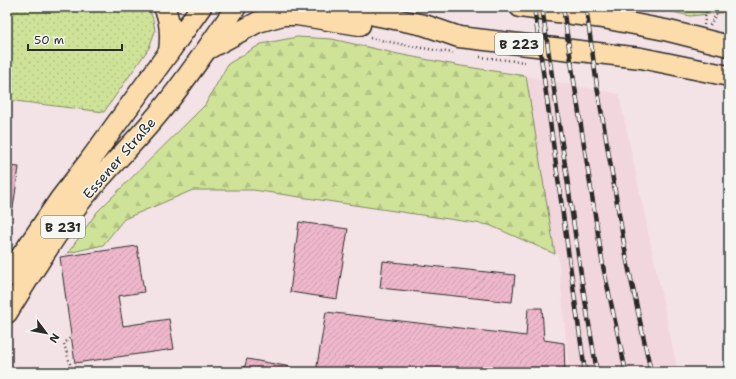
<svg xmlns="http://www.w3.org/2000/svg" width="736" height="379" viewBox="0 0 736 379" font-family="'Shantell Sans',sans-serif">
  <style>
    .built { fill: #f2d6de }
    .forest { fill: url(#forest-firs); stroke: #7d8762 }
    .park { fill: url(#park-dots); stroke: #7d8762 }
    .building { fill: url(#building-hatch); stroke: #2b2b2b }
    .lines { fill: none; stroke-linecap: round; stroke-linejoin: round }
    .major-casing { stroke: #2b2b2b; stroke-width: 23 }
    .path { stroke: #2b2b2b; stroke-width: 2.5; stroke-dasharray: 1 3; stroke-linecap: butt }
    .major { stroke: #fddcac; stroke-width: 20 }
    .rail-casing { stroke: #2b2b2b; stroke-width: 4.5 }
    .rail { stroke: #f6f6f2; stroke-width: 3; stroke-dasharray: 9; stroke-linecap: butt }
    .labels { text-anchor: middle; stroke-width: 3; stroke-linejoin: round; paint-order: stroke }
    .shield { fill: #f6f6f2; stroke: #686867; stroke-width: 1 }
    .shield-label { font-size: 13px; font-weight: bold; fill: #2b2b2b }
    .street-label { font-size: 14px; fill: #2b2b2b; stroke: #f6f6f2 }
  </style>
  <defs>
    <pattern id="forest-firs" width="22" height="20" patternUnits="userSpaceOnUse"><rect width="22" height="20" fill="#cfe398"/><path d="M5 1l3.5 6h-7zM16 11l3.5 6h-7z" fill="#b2c383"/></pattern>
    <pattern id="park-dots" width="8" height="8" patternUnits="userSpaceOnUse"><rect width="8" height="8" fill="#cfe398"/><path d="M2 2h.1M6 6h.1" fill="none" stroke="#b2c383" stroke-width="1.8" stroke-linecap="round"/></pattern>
    <pattern id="building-hatch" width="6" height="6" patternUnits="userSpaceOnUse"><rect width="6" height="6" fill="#efb7cb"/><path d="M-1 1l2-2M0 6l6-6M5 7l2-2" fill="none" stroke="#cd9eae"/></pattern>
  </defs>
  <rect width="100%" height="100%" fill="#f4e3e6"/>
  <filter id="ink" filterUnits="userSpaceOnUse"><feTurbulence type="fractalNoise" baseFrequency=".025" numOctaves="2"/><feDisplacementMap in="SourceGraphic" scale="8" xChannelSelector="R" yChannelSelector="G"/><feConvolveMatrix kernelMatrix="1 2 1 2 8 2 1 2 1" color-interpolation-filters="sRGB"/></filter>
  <g filter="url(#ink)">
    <!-- built -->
    <path class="built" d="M526,76L619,94L678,372H569L558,254H555Z"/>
    <!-- forest -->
    <path class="forest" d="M297,37L332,39L398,54L461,66L526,76L555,254L489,225L253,190H193L124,219L103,245L68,253L97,212L205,105L228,64L261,44Z"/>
    <!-- park -->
    <path class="park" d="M7,7H148L149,9L153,19L155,31L149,48L104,112L7,100Z
      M651,7H729V12L690,16Z"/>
    <!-- building -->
    <path class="building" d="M7,166L19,167L13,208H7Z
      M299,222L348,229L337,299L290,292Z
      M137,246L144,292L118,296L123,326L169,319L174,349L75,363L60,257Z
      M383,261L515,275L512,302L380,288Z
      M528,308H542L544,340L564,343L565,372H316L326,312L526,336Z
      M247,359L291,367V372H243Z"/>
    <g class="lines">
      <defs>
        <path id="major" d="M164,7C171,21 171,36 169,52
          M335,7L424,25L459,37L641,58L729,76
          M520,7L603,18L665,30L729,46
          M208,49L258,22L283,15H297L360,25
          M7,277L60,199L90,160L169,52L201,7
          M7,313C29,277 52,240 77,206C102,173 133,145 159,113C187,79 211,43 236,7"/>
      </defs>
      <!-- major casing -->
      <use href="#major" class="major-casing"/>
      <!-- path -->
      <path class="path" d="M721,7L729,11
        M704,25L707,7
        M710,25L720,7
        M370,38L410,46L453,53
        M480,57L525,62
        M71,372V367L64,344L71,337"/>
      <!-- major -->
      <use href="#major" class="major"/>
      <defs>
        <path id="rail" d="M534,7L585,372
          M542,7L583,288L597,372
          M563,7L574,81L603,266L626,372
          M586,7L597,86L627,261L651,372"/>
      </defs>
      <!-- rail casing -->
      <use href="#rail" class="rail-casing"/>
      <!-- rail -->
      <use href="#rail" class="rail"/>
    </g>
  </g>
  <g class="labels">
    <!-- shield labels -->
    <g class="shield">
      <rect x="495" y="33" width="48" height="22" rx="3"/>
      <rect x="41" y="216" width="44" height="22" rx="3"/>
    </g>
    <g class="shield-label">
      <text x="519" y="49">B 223</text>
      <text x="63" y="232">B 231</text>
    </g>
    <!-- street labels -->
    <g class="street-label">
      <text transform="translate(119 158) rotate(-49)" y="5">Essener Straße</text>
    </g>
  </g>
  <!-- margin -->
  <rect width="736" height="379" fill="none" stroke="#f6f6f2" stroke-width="24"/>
  <rect x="12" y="12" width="712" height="355" fill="none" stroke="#2b2b2b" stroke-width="1.5" filter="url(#ink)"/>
  <!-- north arrow -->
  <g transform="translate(46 333) rotate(122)" stroke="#f6f6f2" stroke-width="3" paint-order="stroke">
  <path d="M0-3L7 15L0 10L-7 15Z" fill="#2b2b2b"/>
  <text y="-6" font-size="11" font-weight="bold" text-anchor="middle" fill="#2b2b2b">N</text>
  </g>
  <!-- scale -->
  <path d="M28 44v6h94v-6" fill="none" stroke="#2b2b2b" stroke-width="2"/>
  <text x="34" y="44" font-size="12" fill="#2b2b2b" stroke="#f6f6f2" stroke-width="3" paint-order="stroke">50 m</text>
</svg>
